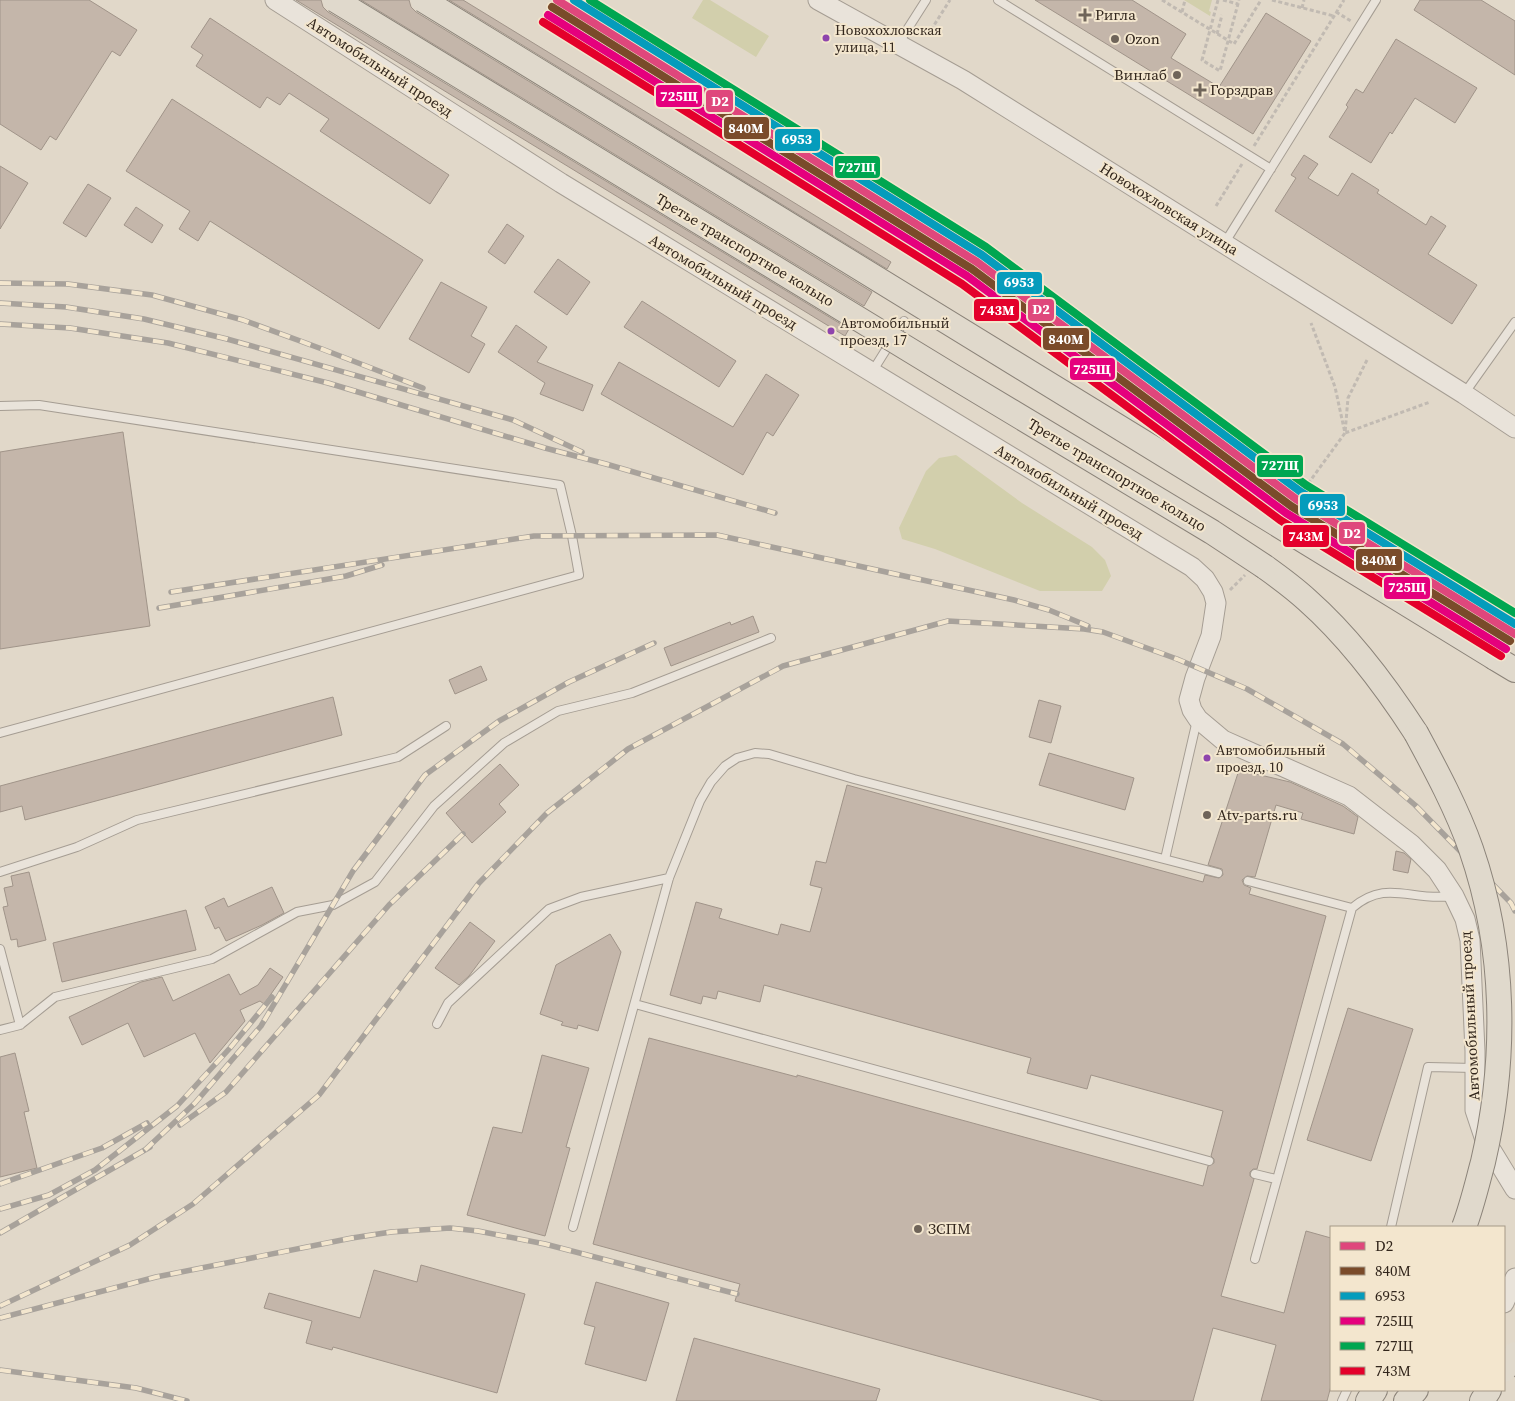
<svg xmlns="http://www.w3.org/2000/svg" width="1515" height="1401" viewBox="0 0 1515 1401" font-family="'Source Serif 4',serif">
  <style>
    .green { fill: #d2cfac }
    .building { fill: #c4b6aa; stroke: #a09489 }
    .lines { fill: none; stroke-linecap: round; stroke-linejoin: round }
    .service-casing { stroke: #a59d93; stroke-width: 10 }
    .tertiary-casing { stroke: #a59d93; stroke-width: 21 }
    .primary-casing { stroke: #8b8379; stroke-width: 26 }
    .path { stroke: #c1bab2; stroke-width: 3; stroke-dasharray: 4 2.5; stroke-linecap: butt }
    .service { stroke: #e9e3da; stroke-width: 8 }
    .tertiary { stroke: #e9e3da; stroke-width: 19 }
    .primary { stroke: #e0d9cc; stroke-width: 24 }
    .rail-casing { stroke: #a8a29b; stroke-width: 5.5 }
    .rail { stroke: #f3e6ce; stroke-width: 4; stroke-dasharray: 11; stroke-linecap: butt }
    .primary-bridge-casing { stroke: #8b8379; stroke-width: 26; stroke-linecap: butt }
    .primary-bridge { stroke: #e0d9cc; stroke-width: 24 }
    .rail-1-casing { stroke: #f3e6ce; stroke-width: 11 }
    .rail-2-casing { stroke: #f3e6ce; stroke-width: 11 }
    .rail-3-casing { stroke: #f3e6ce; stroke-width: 11 }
    .rail-4-casing { stroke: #f3e6ce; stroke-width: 11 }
    .rail-5-casing { stroke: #f3e6ce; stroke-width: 11 }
    .rail-6-casing { stroke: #f3e6ce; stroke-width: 11 }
    .rail-1 { stroke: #df477c; stroke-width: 8 }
    .rail-2 { stroke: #7a4b2a; stroke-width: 8 }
    .rail-3 { stroke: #059cbc; stroke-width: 8 }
    .rail-4 { stroke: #e5007d; stroke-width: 8 }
    .rail-5 { stroke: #00a651; stroke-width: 8 }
    .rail-6 { stroke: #e4002b; stroke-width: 8 }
    .poi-dot { fill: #6f6459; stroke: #f3e6ce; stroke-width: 2 }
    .bus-dot { fill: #8e44ad; stroke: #f3e6ce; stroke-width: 2 }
    .labels { text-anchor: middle; stroke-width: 4; stroke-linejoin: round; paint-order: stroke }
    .bus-label { font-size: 14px; fill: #32261c; stroke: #f3e6ce; text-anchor: start }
    .poi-label { font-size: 15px; fill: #32261c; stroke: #f3e6ce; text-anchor: start }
    .street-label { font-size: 15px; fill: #32261c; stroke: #f3e6ce }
    .line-badge { stroke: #f3e6ce; stroke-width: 2 }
    .badge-label { font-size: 14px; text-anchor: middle; font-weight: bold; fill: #fff }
  </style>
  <rect width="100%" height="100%" fill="#e1d8c9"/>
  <!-- green -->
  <path class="green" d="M703,0H710L769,36L756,57L692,18Z
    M1184,0H1212L1209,11L1211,12L1210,16Z
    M956,455L1022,503L1092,547L1105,560L1111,576L1102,591H1040L935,549L902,539L899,528L926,471L939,458Z"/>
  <!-- building -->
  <path class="building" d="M0,0H89L137,30L120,56L112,51L56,140L50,136L41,150L0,124Z
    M296,0H321L323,7L328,12L849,329L845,336Z
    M361,0H409L411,7L416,12L872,292L864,306Z
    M449,0H463L891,262L887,269Z
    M1035,0H1132L1186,34L1171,58L1219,87L1266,13L1311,41L1253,134Z
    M1420,0H1481L1515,21V75L1414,10Z
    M210,18L449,175L430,204L320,131L329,119L289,93L280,105L267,97L260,108L196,66L203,55L191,47Z
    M1396,39L1477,88L1455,123L1415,98L1392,134L1390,132L1371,163L1329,137L1348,107L1346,105L1356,89L1363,93Z
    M172,99L423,260L379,329L210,221L198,241L179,229L190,211L126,171Z
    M1304,155L1318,164L1308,178L1338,196L1352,173L1379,190L1377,193L1426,225L1431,216L1446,226L1428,254L1477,285L1452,324L1275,211L1296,178L1291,175Z
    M0,166L28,183L0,229Z
    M88,184L111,198L86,237L63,223Z
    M136,207L163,225L152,243L124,225Z
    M507,224L524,236L505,264L488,252Z
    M558,259L590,282L567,315L534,292Z
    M441,282L487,307L471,336L485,344L469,373L409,339Z
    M642,301L736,361L719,387L624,327Z
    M516,325L547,347L537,362L593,385L583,411L540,394L545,383L498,352Z
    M619,362L733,427L766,374L799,395L773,436L767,432L743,475L601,394Z
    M123,432L150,626L0,649V452Z
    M753,616L759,632L671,666L664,648L730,622L731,625Z
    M481,666L487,680L455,694L449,680Z
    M333,697L342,735L25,820L22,806L0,812V786Z
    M1039,700L1061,706L1051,743L1029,737Z
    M1049,753L1134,778L1125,810L1039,785Z
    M500,764L519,785L499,804L506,812L472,843L446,813Z
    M1239,770L1290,782L1343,806L1358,817L1354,834L1301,819L1303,813L1276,805L1255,877L1247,876L1242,880L1244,885L1251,888L1249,894L1326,916L1257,1169H1253L1250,1172V1176L1254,1179L1221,1296L1284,1313L1306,1231L1331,1238V1386L1327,1401H1261L1276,1345L1213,1328L1193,1401H1103L735,1301L740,1284L593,1244L649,1038L797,1077V1075L1203,1186L1208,1166L1214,1163V1159L1211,1156L1223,1111L1091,1075L1087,1089L1027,1073L1031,1058L764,985L760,1002L718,991L716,999L703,996L701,1004L670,995L696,902L722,909L719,918L778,935L781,924L810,932L822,888L810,885L816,861L826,863L847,785L1203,882L1205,875L1219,878L1223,875L1222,869L1208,865Z
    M1396,851L1404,853L1411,859L1408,873L1393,870Z
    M29,872L46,940L18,947L17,939L11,940L3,907L8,906L4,888L13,886L11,876Z
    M272,887L284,913L262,925L226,941L219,927L215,929L205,907L224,898L228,907Z
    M186,910L196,950L62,982L53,943Z
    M470,922L495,941L469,976L459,985L435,968Z
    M610,934L621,952L598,1031L578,1025L577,1029L561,1025L563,1022L540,1014L556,965Z
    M270,968L283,977L264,1004L260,1001L240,1010L245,1021L210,1063L195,1033L144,1057L128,1023L82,1045L69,1017L141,982L162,977L173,1001L229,974L240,995L258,985Z
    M1348,1008L1413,1029L1371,1161L1307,1140Z
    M15,1053L29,1111L24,1112L37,1168L0,1177V1057Z
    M542,1055L589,1068L566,1147L570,1148L545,1236L467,1215L493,1127L522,1133Z
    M421,1265L525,1294L497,1393L333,1347L332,1350L306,1343L312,1321L264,1308L269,1293L360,1318L374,1270L417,1282Z
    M596,1282L669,1303L646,1381L585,1364L595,1327L584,1324Z
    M694,1338L880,1389L876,1401H676Z"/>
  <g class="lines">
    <defs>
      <path id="service" d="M998,0L1271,169
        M898,44L926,0
        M1224,244L1376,0
        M872,372L904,321
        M1464,394L1515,322
        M0,406L39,405L560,485L572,536L579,575L0,733
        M1165,859L1197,720
        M0,872L77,847L137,820L398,757L446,726
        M1248,881L1352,908C1387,878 1411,902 1452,896
        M0,949L20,1025L0,1030
        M635,1004L1209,1161
        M437,1024L448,1003L549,909L581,897L669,878
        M20,1025L55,997L212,959L297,912L333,905L375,882L434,806L504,743L558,711L632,693L771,638
        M1255,1174L1276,1179
        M573,1227L669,878L700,801L711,782L725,766L737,758L755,753L769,754L854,779L1218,873
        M1391,1227L1428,1067L1474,1068
        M1255,1259L1352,908
        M1342,1401L1347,1390"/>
      <path id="tertiary" d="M275,0L561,183L1192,567L1205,579L1213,592L1216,603L1211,636L1195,678L1189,700L1192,710L1198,719L1223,740L1349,796L1411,844L1437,870L1454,896L1465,919L1470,940L1475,1051V1110L1485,1140L1515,1189
        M818,0L963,80L1464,394L1515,428
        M1504,1303L1515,1278"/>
      <path id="primary" d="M1265,567C1279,577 1294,588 1307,600C1350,638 1385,685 1416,733
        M1495,658L1515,670
        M1368,1401L1375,1390
        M1406,1401L1416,1390
        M1482,1401L1489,1390"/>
    </defs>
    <!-- service casing -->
    <use href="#service" class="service-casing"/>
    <!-- tertiary casing -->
    <use href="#tertiary" class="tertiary-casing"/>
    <!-- primary casing -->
    <use href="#primary" class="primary-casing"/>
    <!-- path -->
    <path class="path" d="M1162,0L1234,44L1261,0
      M1218,0L1202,60L1220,71L1239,0
      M1223,0L1238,4
      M1272,0L1334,16
      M1302,8L1304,0
      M1182,12L1185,0
      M1336,12L1351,21
      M931,30L950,0
      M1217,34L1222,15
      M1254,146L1344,0
      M1216,206L1242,164
      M1367,360L1348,398L1345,433L1430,402
      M1289,510L1345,433L1335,387L1311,323
      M1410,556L1515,620
      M1230,590L1245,575"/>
    <!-- service -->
    <use href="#service" class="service"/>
    <!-- tertiary -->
    <use href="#tertiary" class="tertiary"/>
    <!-- primary -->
    <use href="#primary" class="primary"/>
    <defs>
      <path id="rail" d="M0,283L68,284L152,295L243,320L322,349L423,388
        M0,303L66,307L144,319L227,339L513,420L582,452
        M0,324L70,328L168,343L328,383L545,448L606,464L775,513
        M171,592L534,536L717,535L1014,600L1049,610L1088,626
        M159,608L346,576L382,565
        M180,1125L226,1092L389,905L463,834
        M145,1150L195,1103L261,1026L353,871L425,775L499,721L569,682L654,643
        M0,1184L102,1148L147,1123
        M0,1209L49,1195L95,1170L177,1106L230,1048L272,997
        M0,1233L150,1147
        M0,1306L130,1245L193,1204L319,1095L479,883L547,813L628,749L783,666L948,621L1084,629L1103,632L1177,659L1247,689L1343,744L1415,805L1511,903L1515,911
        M0,1318L156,1277L352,1238L391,1232L450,1228L478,1231L545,1244L737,1294
        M0,1370L136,1388L187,1401"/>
    </defs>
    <!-- rail casing -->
    <use href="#rail" class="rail-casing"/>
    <!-- rail -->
    <use href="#rail" class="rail"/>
    <defs>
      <path id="primary-bridge" d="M335,0L954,377L1212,532L1265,567
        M423,0L1495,658
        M1416,733C1436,770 1457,809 1471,849C1506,950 1507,1059 1483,1162C1477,1184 1472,1206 1464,1227
        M1504,1370L1515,1354"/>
    </defs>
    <!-- primary-bridge casing -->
    <use href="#primary-bridge" class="primary-bridge-casing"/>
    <!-- primary-bridge -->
    <use href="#primary-bridge" class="primary-bridge"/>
    <defs>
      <path id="rail-1" d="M557,0L977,262L1296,499L1515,634"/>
      <path id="rail-2" d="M552,7L972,269L1291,506L1510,641"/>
      <path id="rail-3" d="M574,0L982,255L1301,492L1515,624"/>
      <path id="rail-4" d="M548,15L967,276L1286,513L1506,649"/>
      <path id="rail-5" d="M590,0L986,247L1306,485L1515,613"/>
      <path id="rail-6" d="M543,22L962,284L1280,520L1501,656"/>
    </defs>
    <!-- rail-1 casing -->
    <use href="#rail-1" class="rail-1-casing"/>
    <!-- rail-2 casing -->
    <use href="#rail-2" class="rail-2-casing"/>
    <!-- rail-3 casing -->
    <use href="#rail-3" class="rail-3-casing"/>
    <!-- rail-4 casing -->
    <use href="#rail-4" class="rail-4-casing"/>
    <!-- rail-5 casing -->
    <use href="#rail-5" class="rail-5-casing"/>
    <!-- rail-6 casing -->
    <use href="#rail-6" class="rail-6-casing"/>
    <!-- rail-1 -->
    <use href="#rail-1" class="rail-1"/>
    <!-- rail-2 -->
    <use href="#rail-2" class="rail-2"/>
    <!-- rail-3 -->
    <use href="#rail-3" class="rail-3"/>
    <!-- rail-4 -->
    <use href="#rail-4" class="rail-4"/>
    <!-- rail-5 -->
    <use href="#rail-5" class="rail-5"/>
    <!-- rail-6 -->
    <use href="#rail-6" class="rail-6"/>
  </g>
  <!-- markers -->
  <g class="poi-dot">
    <path d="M1082.5 7.5h5v5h5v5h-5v5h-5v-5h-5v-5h5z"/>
    <circle cx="1115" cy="39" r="5"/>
    <circle cx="1177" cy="75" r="5"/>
    <path d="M1197.5 82.5h5v5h5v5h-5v5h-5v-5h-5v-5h5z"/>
    <circle cx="1207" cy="815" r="5"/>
    <circle cx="918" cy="1229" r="5"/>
  </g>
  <g class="bus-dot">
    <circle cx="826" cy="38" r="4.5"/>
    <circle cx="831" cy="331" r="4.5"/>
    <circle cx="1207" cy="758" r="4.5"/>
  </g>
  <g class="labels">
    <!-- bus labels -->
    <g class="bus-label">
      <text x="835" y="35">Новохохловская<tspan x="835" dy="17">улица, 11</tspan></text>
      <text x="840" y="328">Автомобильный<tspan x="840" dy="17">проезд, 17</tspan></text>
      <text x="1216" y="755">Автомобильный<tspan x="1216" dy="17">проезд, 10</tspan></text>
    </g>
    <!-- poi labels -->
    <g class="poi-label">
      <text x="1095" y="20">Ригла</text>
      <text x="1125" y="44">Ozon</text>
      <text x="1167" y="80" text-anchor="end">Винлаб</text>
      <text x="1210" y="95">Горздрав</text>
      <text x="1217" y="820">Atv-parts.ru</text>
      <text x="928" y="1234">ЗСПМ</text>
    </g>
    <!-- street labels -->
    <g class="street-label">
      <text transform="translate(380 67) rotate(33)" y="5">Автомобильный проезд</text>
      <text transform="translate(1169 209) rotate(32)" y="5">Новохохловская улица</text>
      <text transform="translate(745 250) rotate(31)" y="5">Третье транспортное кольцо</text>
      <text transform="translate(723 282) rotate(31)" y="5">Автомобильный проезд</text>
      <text transform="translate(1117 475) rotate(31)" y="5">Третье транспортное кольцо</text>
      <text transform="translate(1069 492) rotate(31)" y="5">Автомобильный проезд</text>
      <text transform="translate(1470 1016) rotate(-93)" y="5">Автомобильный проезд</text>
    </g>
  </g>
  <g class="line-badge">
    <rect x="655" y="84" width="48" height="24" rx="5" fill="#e5007d"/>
    <rect x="705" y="89" width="29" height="24" rx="5" fill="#df477c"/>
    <rect x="723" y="116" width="47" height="24" rx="5" fill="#7a4b2a"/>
    <rect x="774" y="128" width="47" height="24" rx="5" fill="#059cbc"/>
    <rect x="834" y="155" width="47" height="24" rx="5" fill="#00a651"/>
    <rect x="996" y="271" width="47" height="24" rx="5" fill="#059cbc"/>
    <rect x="1027" y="298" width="28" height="24" rx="5" fill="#df477c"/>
    <rect x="973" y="298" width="47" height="24" rx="5" fill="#e4002b"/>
    <rect x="1042" y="327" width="48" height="24" rx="5" fill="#7a4b2a"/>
    <rect x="1069" y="357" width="47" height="24" rx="5" fill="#e5007d"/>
    <rect x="1256" y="454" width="48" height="24" rx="5" fill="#00a651"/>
    <rect x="1299" y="493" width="47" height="24" rx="5" fill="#059cbc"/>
    <rect x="1338" y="521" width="28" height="24" rx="5" fill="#df477c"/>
    <rect x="1282" y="524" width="48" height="24" rx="5" fill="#e4002b"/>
    <rect x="1355" y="548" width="48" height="24" rx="5" fill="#7a4b2a"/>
    <rect x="1383" y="576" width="48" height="24" rx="5" fill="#e5007d"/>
  </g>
  <g class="badge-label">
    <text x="679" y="101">725Щ</text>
    <text x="720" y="106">D2</text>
    <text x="746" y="133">840М</text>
    <text x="797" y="144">6953</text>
    <text x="857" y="172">727Щ</text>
    <text x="1019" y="287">6953</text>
    <text x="1041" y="314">D2</text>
    <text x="997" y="315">743М</text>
    <text x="1066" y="344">840М</text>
    <text x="1092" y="374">725Щ</text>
    <text x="1280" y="470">727Щ</text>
    <text x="1323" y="510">6953</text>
    <text x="1352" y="538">D2</text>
    <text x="1306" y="541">743М</text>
    <text x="1379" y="565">840М</text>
    <text x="1407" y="592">725Щ</text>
  </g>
  <!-- legend -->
  <rect x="1330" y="1226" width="175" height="165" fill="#f3e6ce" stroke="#a69987"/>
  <rect x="1340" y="1242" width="25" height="8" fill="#df477c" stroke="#a69987"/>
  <text x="1375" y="1251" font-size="15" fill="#32261c">D2</text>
  <rect x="1340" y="1267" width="25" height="8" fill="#7a4b2a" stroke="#a69987"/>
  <text x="1375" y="1276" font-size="15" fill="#32261c">840М</text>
  <rect x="1340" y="1292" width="25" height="8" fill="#059cbc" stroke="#a69987"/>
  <text x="1375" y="1301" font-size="15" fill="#32261c">6953</text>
  <rect x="1340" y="1317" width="25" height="8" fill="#e5007d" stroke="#a69987"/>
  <text x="1375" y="1326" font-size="15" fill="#32261c">725Щ</text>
  <rect x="1340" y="1342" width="25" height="8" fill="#00a651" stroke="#a69987"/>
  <text x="1375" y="1351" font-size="15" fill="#32261c">727Щ</text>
  <rect x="1340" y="1367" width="25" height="8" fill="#e4002b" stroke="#a69987"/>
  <text x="1375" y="1376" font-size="15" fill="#32261c">743М</text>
</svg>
